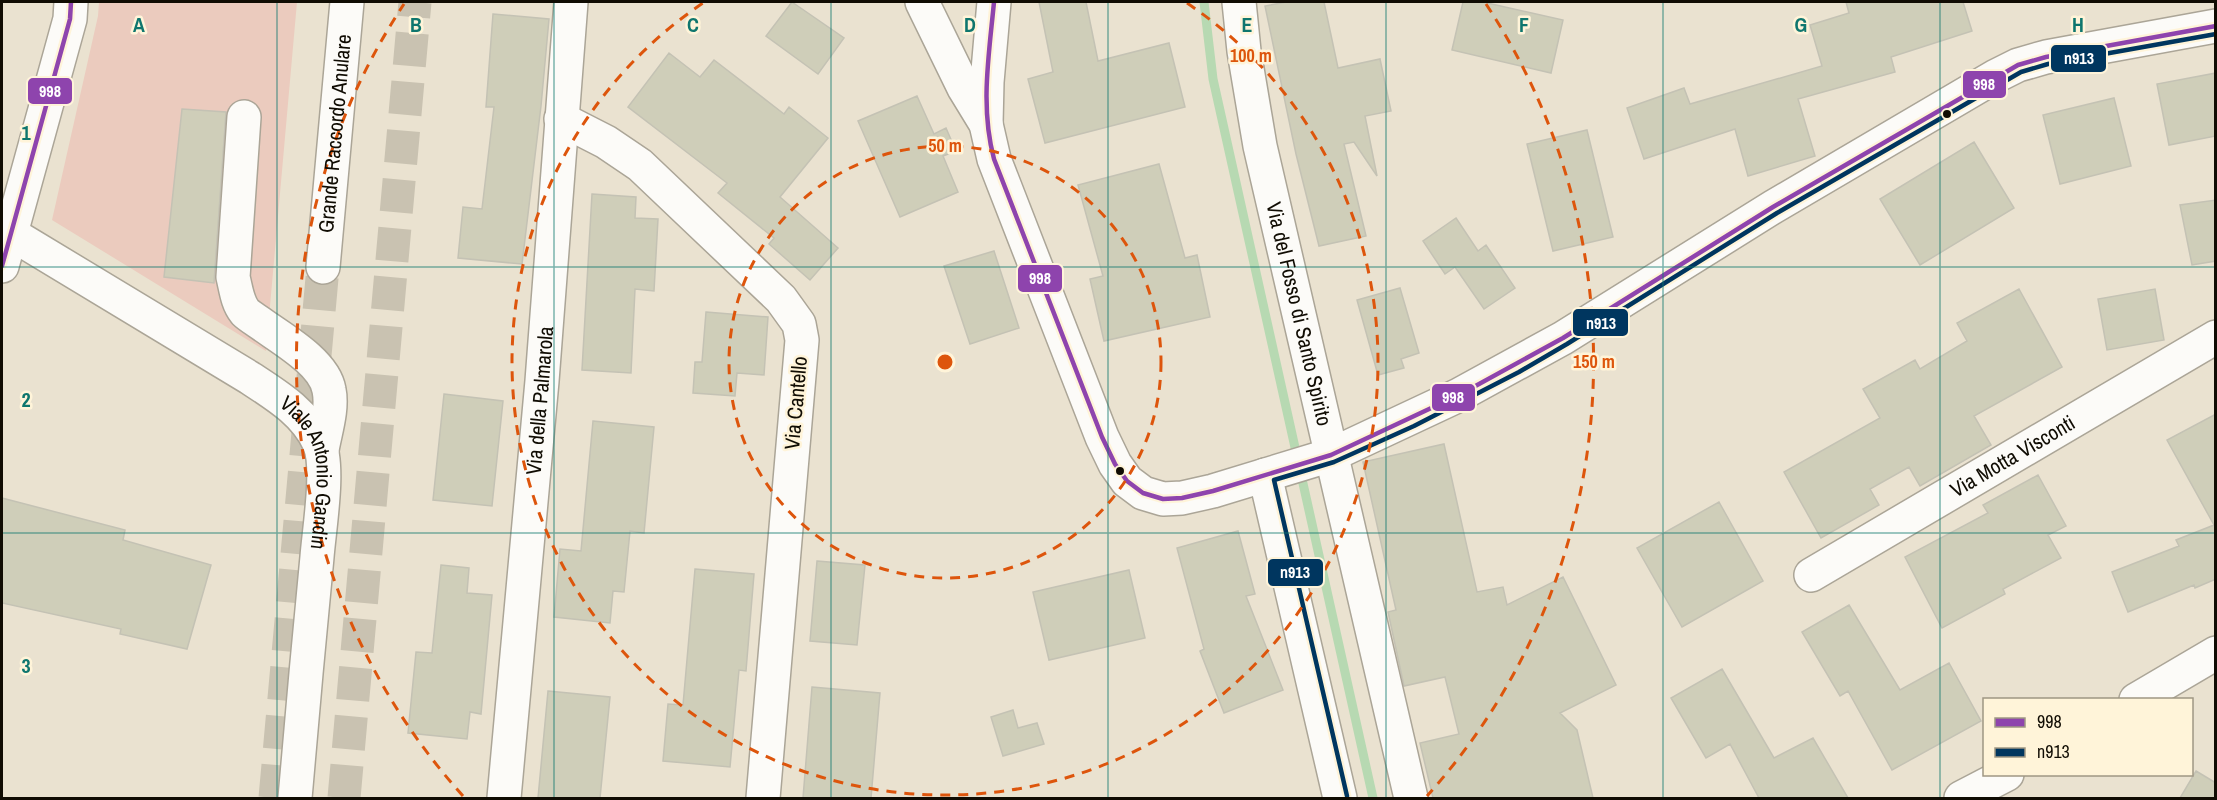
<svg xmlns="http://www.w3.org/2000/svg" width="2217" height="800" viewBox="0 0 2217 800" font-family="'Archivo Narrow',sans-serif">
  <style>
    .green { fill: #ebcbbe }
    .lines { fill: none; stroke-linecap: round; stroke-linejoin: round }
    .stream { stroke: #b7d9b2; stroke-width: 9 }
    .building { fill: #cfceb9; stroke: #c4c2b4; stroke-width: 1.5 }
    .highway-tunnel { stroke: #c9c2b1; stroke-width: 33; stroke-dasharray: 33 16; stroke-linecap: butt }
    .minor-casing { stroke: #aba597; stroke-width: 36 }
    .highway-casing { stroke: #aba597; stroke-width: 36 }
    .minor { stroke: #fcfbf8; stroke-width: 33 }
    .highway { stroke: #fcfbf8; stroke-width: 33 }
    .bus-1-casing { stroke: #fff4d9; stroke-width: 9 }
    .bus-2-casing { stroke: #fff4d9; stroke-width: 9 }
    .bus-1 { stroke: #8e44ad; stroke-width: 4.5 }
    .bus-2 { stroke: #00365f; stroke-width: 4.5 }
    .grid { fill: none; stroke: #0f766e; stroke-width: 1.5; stroke-opacity: 0.55 }
    .ring { fill: none; stroke: #dd550c; stroke-width: 3; stroke-dasharray: 10 8 }
    .bus-dot { fill: #100c03; stroke: #fff4d9; stroke-width: 2 }
    .labels { text-anchor: middle; stroke-width: 5; stroke-linejoin: round; paint-order: stroke }
    .street-label { font-size: 21px; fill: #100c03; stroke: #fff4d9 }
    .grid-label { font-size: 20px; text-anchor: middle; font-weight: bold; fill: #0f766e; stroke: #fff4d9; stroke-width: 5; stroke-linejoin: round; paint-order: stroke }
    .centre { fill: #dd550c; stroke: #fff4d9; stroke-width: 3 }
    .ring-label { font-size: 18px; text-anchor: middle; font-weight: bold; fill: #dd550c; stroke: #fff4d9; stroke-width: 5; stroke-linejoin: round; paint-order: stroke }
    .line-badge { stroke: #fff4d9; stroke-width: 2 }
    .badge-label { font-size: 16px; text-anchor: middle; font-weight: bold; fill: #fff }
  </style>
  <rect width="100%" height="100%" fill="#eae2d0"/>
  <!-- green -->
  <path class="green" d="M99,2H297L266,351L52,220L98,16Z"/>
  <g class="lines">
    <!-- stream -->
    <path class="stream" d="M1204,2L1213,79L1373,798"/>
  </g>
  <!-- building -->
  <path class="building" d="M792,2L844,38L818,74L766,36Z
    M1039,2H1086L1098,61L1169,43L1185,107L1045,143L1028,79L1053,72Z
    M1286,2H1324L1338,68L1380,59L1391,111L1365,116L1377,176L1354,142L1344,144L1366,236L1319,246L1296,154L1265,6Z
    M1463,2H1483L1563,20L1551,73L1452,50Z
    M1846,2H1963L1972,31L1891,57L1895,72L1798,99L1815,156L1748,176L1735,129L1644,159L1627,108L1684,88L1690,104L1822,66L1810,25L1849,13Z
    M493,14L549,19L541,106L522,264L458,258L463,207L482,209L494,107H486Z
    M669,53L700,77L714,60L784,114L789,107L828,138L780,197L838,248L810,280L769,244L774,238L718,193L727,183L628,107Z
    M2216,73V136L2169,145L2157,84Z
    M917,96L934,134L946,128L956,151L943,156L958,192L900,217L858,121Z
    M2114,98L2131,166L2060,184L2043,115Z
    M182,109L226,112L214,283L164,277Z
    M1587,130L1613,237L1553,251L1527,144Z
    M1974,142L2014,208L1920,265L1880,199Z
    M1159,164L1185,258L1197,255L1210,317L1104,341L1090,279L1103,276L1078,185Z
    M592,194L636,197L635,218L658,219L654,291L635,289L631,373L582,370Z
    M2216,200V261L2192,265L2180,205Z
    M1456,218L1478,251L1486,245L1515,288L1484,309L1455,267L1445,274L1423,241Z
    M994,251L1019,328L970,344L944,266Z
    M1400,288L1419,353L1401,359L1404,368L1378,375L1357,300Z
    M2019,289L2062,367L1974,416L1991,445L1920,486L1909,467L1870,489L1879,505L1821,538L1784,472L1880,418L1863,389L1915,360L1920,369L1967,341L1957,323Z
    M2155,289L2164,340L2107,350L2098,299Z
    M706,312L768,317L764,375L737,373L735,396L693,393L695,362H702Z
    M444,394L503,401L492,506L433,500Z
    M2216,414V579L2195,588L2194,585L2128,612L2112,572L2179,546L2176,540L2214,525L2167,440Z
    M593,421L654,427L644,533L630,531L624,592L613,591L610,623L554,617L560,549L581,551Z
    M1444,444L1477,592L1503,587L1507,605L1563,577L1616,685L1560,713L1577,730L1593,798H1433L1420,743L1459,734L1445,677L1404,686L1388,612L1396,610L1363,462Z
    M2038,475L2066,526L2048,535L2061,558L2003,589L2005,594L1942,628L1905,557L1988,513L1983,505Z
    M2,498L125,530L123,540L211,565L187,649L120,634L121,629L2,603Z
    M1719,502L1763,581L1682,627L1637,548Z
    M1238,531L1255,594L1246,596L1283,690L1224,713L1200,651L1204,649L1177,548Z
    M817,561L865,565L857,645L810,641Z
    M441,565L469,568L467,593L492,595L481,714L470,712L467,739L408,733L416,652L432,653Z
    M695,569L754,574L746,671L739,670L730,767L663,761L668,704L683,705Z
    M1129,570L1145,638L1049,660L1033,592Z
    M1849,605L1900,690L1949,663L1981,721L1892,770L1848,691L1840,696L1802,632Z
    M1722,669L1774,758L1813,738L1848,798H1759L1730,744L1706,758L1671,698Z
    M812,687L880,693L871,798H803Z
    M548,691L610,697L600,798H538Z
    M1013,710L1018,728L1037,723L1044,744L1003,756L991,717Z
    M2196,771L2216,783V798H2180Z"/>
  <g class="lines">
    <!-- highway-tunnel -->
    <path class="highway-tunnel" d="M275,798L323,267
      M344,798L415,2"/>
    <defs>
      <g id="minor">
        <path d="M922,2L964,88L986,124L994,159L1102,437L1115,464L1127,481L1143,493L1163,499L1182,498L1213,491L1331,455L1459,395L1563,338L1773,207L1996,76L2018,65L2046,57L2216,26"/>
        <path id="s1" d="M1239,2L1244,51L1260,146L1411,798"/>
        <path d="M244,117L233,277C236,289 237,302 245,312C249,316 256,320 260,323C282,339 324,362 329,390C333,409 325,432 322,450"/>
        <path d="M561,119L606,142L640,165L781,299L799,324L802,340L763,798"/>
        <path d="M986,124L987,82L994,2"/>
        <path id="s2" d="M10,233L250,378C276,395 306,413 319,443C330,466 319,530 317,557C309,637 302,718 295,798"/>
        <path d="M2,266L70,19L71,2"/>
        <path d="M1265,475L1340,798"/>
        <path id="s3" d="M1811,575L2216,337"/>
        <path d="M2136,700L2216,653"/>
        <path id="s4" d="M504,798L542,381L571,2"/>
        <path d="M1961,798L2007,774"/>
      </g>
      <g id="highway">
        <path id="s5" d="M323,267L347,2"/>
      </g>
    </defs>
    <!-- minor casing -->
    <use href="#minor" class="minor-casing"/>
    <!-- highway casing -->
    <use href="#highway" class="highway-casing"/>
    <!-- minor -->
    <use href="#minor" class="minor"/>
    <!-- highway -->
    <use href="#highway" class="highway"/>
    <defs>
      <path id="bus-1" d="M994,2C989,55 980,107 994,159L1102,437L1115,464L1127,481L1143,493L1163,499L1182,498L1213,491L1331,455L1459,395L1563,338L1773,207L2018,65L2046,57L2216,26
        M2,266L70,19L71,2"/>
      <path id="bus-2" d="M1347,796L1274,480L1334,462L1414,426L1519,372L1567,344L1777,213L2021,72L2048,64L2216,34"/>
    </defs>
    <!-- bus-1 casing -->
    <use href="#bus-1" class="bus-1-casing"/>
    <!-- bus-2 casing -->
    <use href="#bus-2" class="bus-2-casing"/>
    <!-- bus-1 -->
    <use href="#bus-1" class="bus-1"/>
    <!-- bus-2 -->
    <use href="#bus-2" class="bus-2"/>
  </g>
  <!-- grid -->
  <path class="grid" d="M277,2V798M554,2V798M831,2V798M1108,2V798M1386,2V798M1663,2V798M1940,2V798M2,267H2216M2,533H2216"/>
  <!-- distance rings -->
  <g class="ring">
    <circle cx="945" cy="362" r="216"/>
    <path d="M1187 3A433 433 0 1 1 703 3"/>
    <path d="M463 796A649 649 0 0 1 404 4M1486 4A649 649 0 0 1 1427 796"/>
  </g>
  <!-- markers -->
  <g class="bus-dot">
    <circle cx="1947" cy="114" r="5"/>
    <circle cx="1120" cy="471" r="5"/>
  </g>
  <g class="labels">
    <!-- street labels -->
    <g class="street-label">
      <text dy="7" stroke="none"><textPath href="#s5" startOffset="134">Grande Raccordo Anulare</textPath></text>
      <text dy="7" stroke="none"><textPath href="#s1" startOffset="318">Via del Fosso di Santo Spirito</textPath></text>
      <text dy="7" stroke="none"><textPath href="#s4" startOffset="399">Via della Palmarola</textPath></text>
      <text transform="translate(796 403) rotate(-85)" y="7">Via Cantello</text>
      <text dy="7" stroke="none"><textPath href="#s3" startOffset="234">Via Motta Visconti</textPath></text>
      <text dy="7" stroke="none"><textPath href="#s2" startOffset="402">Viale Antonio Gandin</textPath></text>
    </g>
  </g>
  <g class="grid-label">
    <text x="139" y="32">A</text>
    <text x="416" y="32">B</text>
    <text x="693" y="32">C</text>
    <text x="970" y="32">D</text>
    <text x="1247" y="32">E</text>
    <text x="1524" y="32">F</text>
    <text x="1801" y="32">G</text>
    <text x="2078" y="32">H</text>
    <text x="26" y="140">1</text>
    <text x="26" y="407">2</text>
    <text x="26" y="673">3</text>
  </g>
  <circle cx="945" cy="362" r="9" class="centre"/>
  <g class="ring-label">
    <text x="1251" y="62">100 m</text>
    <text x="945" y="152">50 m</text>
    <text x="1594" y="368">150 m</text>
  </g>
  <g class="line-badge">
    <rect x="2050" y="44" width="57" height="29" rx="6" fill="#00365f"/>
    <rect x="1962" y="70" width="45" height="29" rx="6" fill="#8e44ad"/>
    <rect x="27" y="77" width="46" height="28" rx="6" fill="#8e44ad"/>
    <rect x="1017" y="264" width="46" height="29" rx="6" fill="#8e44ad"/>
    <rect x="1572" y="308" width="57" height="29" rx="6" fill="#00365f"/>
    <rect x="1431" y="383" width="45" height="29" rx="6" fill="#8e44ad"/>
    <rect x="1267" y="558" width="57" height="29" rx="6" fill="#00365f"/>
  </g>
  <g class="badge-label">
    <text x="2079" y="64">n913</text>
    <text x="1984" y="90">998</text>
    <text x="50" y="97">998</text>
    <text x="1040" y="284">998</text>
    <text x="1601" y="329">n913</text>
    <text x="1453" y="403">998</text>
    <text x="1295" y="578">n913</text>
  </g>
  <!-- border -->
  <rect width="2217" height="800" fill="none" stroke="#100c03" stroke-width="6"/>
  <!-- legend -->
  <rect x="1983" y="698" width="210" height="78" fill="#fff4d9" stroke="#9f9783" stroke-width="1.5"/>
  <rect x="1995" y="718" width="30" height="9" fill="#8e44ad" stroke="#9f9783" stroke-width="1.5"/>
  <text x="2037" y="728" font-size="18" fill="#100c03">998</text>
  <rect x="1995" y="748" width="30" height="9" fill="#00365f" stroke="#9f9783" stroke-width="1.5"/>
  <text x="2037" y="758" font-size="18" fill="#100c03">n913</text>
</svg>
